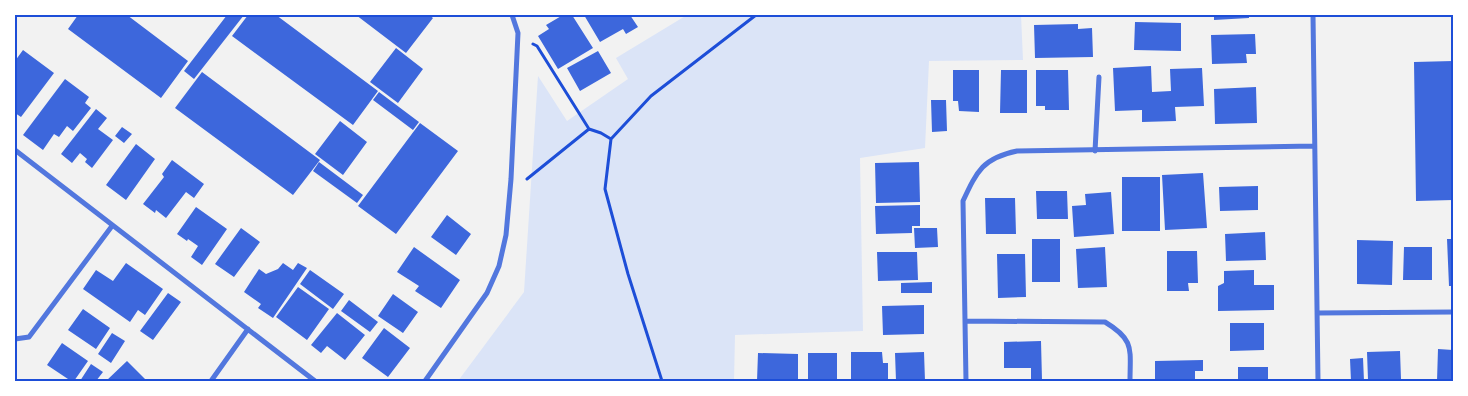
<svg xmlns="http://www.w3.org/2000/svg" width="1468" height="396" viewBox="0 0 1468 396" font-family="Poppins,sans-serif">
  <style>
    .green { fill: #dbe4f7 }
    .building { fill: #3d67dc }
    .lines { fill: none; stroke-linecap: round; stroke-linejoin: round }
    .path { stroke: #1d4ed8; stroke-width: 3 }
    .minor { stroke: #5277de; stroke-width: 5 }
    .neatline { fill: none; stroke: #1d4ed8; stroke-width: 2 }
  </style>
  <rect width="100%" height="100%" fill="#f2f2f2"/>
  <!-- green -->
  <path class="green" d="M687,15H1021L1023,60L929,61L925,148L860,158L863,331L735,335L734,381H458L524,292L538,76L567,121L628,79L616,58Z"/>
  <!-- building -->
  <path class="building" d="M78,15H127L188,61L161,98L68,29Z
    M227,15H244L194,79L184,71Z
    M248,15H276L378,91L353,125L232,36Z
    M356,15H429L433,18L406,53Z
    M563,15H572L593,48L558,69L538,36L549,29L546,25Z
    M584,15H630L638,27L626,34L623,29L600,42Z
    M1214,15H1249V18L1214,20Z
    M1135,22L1181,23V51L1134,50Z
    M1078,24V29L1092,28L1093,57L1035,58L1034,25Z
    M1255,34L1256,54H1246L1247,63L1212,64L1211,35Z
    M396,48L423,69L398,103L370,82Z
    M23,50L54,73L21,117L15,113V61Z
    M598,51L611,73L580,91L567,68Z
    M1453,61V200L1416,201L1414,62Z
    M1151,66L1152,92L1171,91L1170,69L1202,68L1204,106L1175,107L1176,121L1142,122V110L1115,111L1113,68Z
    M953,70H979V112L959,111L958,101H953Z
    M1001,70H1027V113H1000Z
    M1036,70H1068L1069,110H1045V106H1036Z
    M202,72L320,160L293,195L175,108Z
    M65,79L89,97L85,103L91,108L73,131L67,126L59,137L54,134L43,150L23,135Z
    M1256,87L1257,123L1215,124L1214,89Z
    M379,92L419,122L413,130L373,100Z
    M931,100H946L947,131L932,132Z
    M96,109L107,118L98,129L113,140L92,168L85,162L87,159L80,153L72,163L61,154Z
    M340,121L367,142L343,175L315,154Z
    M420,123L458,151L396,234L358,206Z
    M122,127L132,134L124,143L115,136Z
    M136,144L155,159L126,200L106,185Z
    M172,160L204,184L194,198L186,192L166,218L156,210L155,213L143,204L164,177L162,174Z
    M319,162L363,195L357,203L313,171Z
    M919,162L920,202L876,203L875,163Z
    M1203,173L1207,228L1165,230L1162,175Z
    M1122,177H1160V231H1122Z
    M1258,186V210L1220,211L1219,187Z
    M1036,191H1067L1068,219H1037Z
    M1111,192L1114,234L1074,237L1072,206L1086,205L1085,194Z
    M985,198H1015L1016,234H986Z
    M920,205V226H912V233L876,234L875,206Z
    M196,207L227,229L202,265L191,257L198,246L188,239L187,241L177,234Z
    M447,215L471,234L456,255L431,237Z
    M241,228L260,242L234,277L215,264Z
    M914,228H937L938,247L915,248Z
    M1265,232L1266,260L1226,261L1225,234Z
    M1032,239H1060V282H1032Z
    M1447,239H1453V286H1449Z
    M1357,240L1393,241L1392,285L1357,284Z
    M414,247L460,280L441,308L415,291L419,286L397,272Z
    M1105,247L1107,287L1078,288L1076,249Z
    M1404,247H1432V280H1403Z
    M1167,251H1197L1198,283H1188L1189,291H1167Z
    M877,252H917L918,280L878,281Z
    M997,254H1025L1026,297L998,298Z
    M126,263L163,289L145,315L138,310L130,322L83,289L96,270L113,281Z
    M283,263L293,270L298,263L307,268L273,318L258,308L261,304L244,292L259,269L266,274L278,269Z
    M310,270L344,294L333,309L300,284Z
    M1254,270V285H1274V310L1218,311V286L1224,283V271Z
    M932,282V293H901V283Z
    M298,287L329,309L307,340L276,317Z
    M168,293L181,302L153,340L140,331Z
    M393,294L418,312L403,333L378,316Z
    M349,300L378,322L370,332L341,311Z
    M924,305V334L883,335L882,306Z
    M83,309L110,328L96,349L68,330Z
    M337,313L365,335L345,360L327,346L321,353L311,345Z
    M1230,323H1264V350L1230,351Z
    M384,328L410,348L388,377L362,358Z
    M112,333L125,341L111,363L98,354Z
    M1041,341L1042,380H1031V368H1004V342Z
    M62,343L88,361L74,381H71L47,365Z
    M1438,349L1453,350V381H1437Z
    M1400,351L1401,379L1368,380L1367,352Z
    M851,352H882L883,363H888V381H851Z
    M924,352L925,381H896L895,353Z
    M758,353L798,354V381H757Z
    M808,353H837V381H808Z
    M1363,358L1364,381H1351L1350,359Z
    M1203,360V371H1195V381H1155V361Z
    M127,361L147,381H106Z
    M91,364L103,372L96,381H80Z
    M1238,367H1268V381H1238Z"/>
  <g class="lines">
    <!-- path -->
    <path class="path" d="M533,44L537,46L589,129L601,133L611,139
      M527,179L589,129
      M662,381L628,274L605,189L611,139L651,96L756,15"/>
    <!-- minor -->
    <path class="minor" d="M1313,15L1318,381
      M15,150L315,381
      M1095,151L1099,77
      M1317,313L1453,312
      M965,321L1105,322C1135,340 1130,349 1130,381
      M15,339L29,337L112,226
      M211,381L248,329
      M425,381L487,293L499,266L506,235L511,179L518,33L512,15
      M966,381L963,201C977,171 983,158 1017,151L1314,146"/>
  </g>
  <!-- border -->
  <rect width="1468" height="396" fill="none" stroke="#ffffff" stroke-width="32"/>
  <rect x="16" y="16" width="1436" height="364" class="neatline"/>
</svg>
